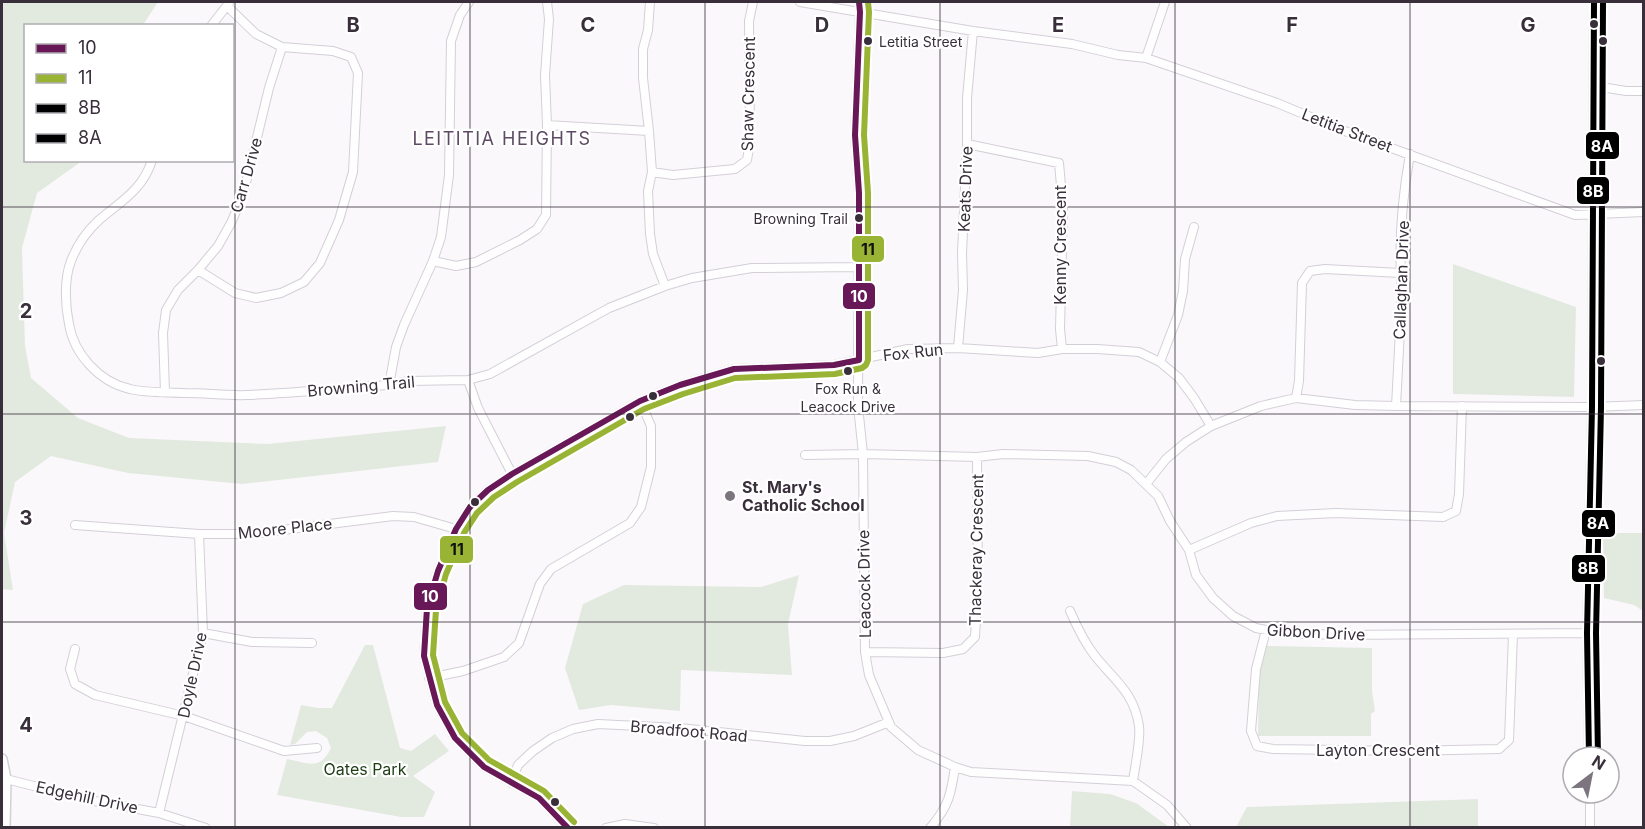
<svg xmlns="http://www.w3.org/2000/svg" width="1645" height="829" viewBox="0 0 1645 829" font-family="Inter,sans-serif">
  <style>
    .green { fill: #e2eae0 }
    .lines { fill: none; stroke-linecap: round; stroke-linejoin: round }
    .minor-casing { stroke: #d4cfd7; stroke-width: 10 }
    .major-casing { stroke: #d4cfd7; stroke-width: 12 }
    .minor { stroke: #fefeff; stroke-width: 8 }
    .major { stroke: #fefeff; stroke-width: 9 }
    .bus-1-casing { stroke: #fff; stroke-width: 10 }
    .bus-2-casing { stroke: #fff; stroke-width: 10 }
    .bus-3-casing { stroke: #fff; stroke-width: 10 }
    .bus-4-casing { stroke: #fff; stroke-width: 10 }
    .bus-1 { stroke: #681757; stroke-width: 6 }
    .bus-2 { stroke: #99b434; stroke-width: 6 }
    .bus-3 { stroke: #000; stroke-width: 6 }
    .bus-4 { stroke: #000; stroke-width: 6 }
    .grid { fill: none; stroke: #382f3b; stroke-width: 1.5; stroke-opacity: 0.55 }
    .bus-dot { fill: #382f3b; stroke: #fff; stroke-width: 2 }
    .poi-dot { fill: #7c757f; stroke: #fff; stroke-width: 2 }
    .labels { text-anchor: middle; stroke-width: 4.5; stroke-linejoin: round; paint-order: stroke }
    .bus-label { font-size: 14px; fill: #382f3b; stroke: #fff; text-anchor: start }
    .street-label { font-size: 16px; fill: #382f3b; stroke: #fff }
    .poi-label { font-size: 16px; font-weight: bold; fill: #382f3b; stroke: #fff; text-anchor: start }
    .park-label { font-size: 16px; fill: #1e3d17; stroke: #fff }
    .neighbourhood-label { font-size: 18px; letter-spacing: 1.5px; fill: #5e4a64; stroke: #fff }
    .grid-label { font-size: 20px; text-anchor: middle; font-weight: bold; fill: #382f3b; stroke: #fff; stroke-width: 4.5; stroke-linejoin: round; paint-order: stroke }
    .line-badge { stroke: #fff; stroke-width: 2 }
    .badge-label { font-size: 16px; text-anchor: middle; font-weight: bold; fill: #fff }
    .pale-badge-label { font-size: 16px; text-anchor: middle; font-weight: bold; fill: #111 }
  </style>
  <rect width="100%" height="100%" fill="#fbf8fc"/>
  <!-- green -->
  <path class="green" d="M3,2H158L143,25L26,26V160L82,161L37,193L22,248L25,346L31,378L78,418L129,438L268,444L446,426L438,462L242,484L128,473L51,456L15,482L4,533L13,590L2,589V12Z
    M1453,264L1576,307L1574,397L1453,394Z
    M1603,533H1643V611L1634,605L1604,598Z
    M799,575L788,624L792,675L681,670L680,711L611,705L579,710L565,668L583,604L624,585L761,587Z
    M365,645H373L400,748L411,751L435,734L449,751L413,776L435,792L424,817H401L277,795L287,759C308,763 320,771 331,748L327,738L316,731L307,732L295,744L290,745L301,705L318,708H332Z
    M1266,646L1372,648V691L1375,711L1371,714V736H1258L1259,664Z
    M1072,791L1110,794L1136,803L1169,827H1070Z
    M1478,799V827H1236L1247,807Z"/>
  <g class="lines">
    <defs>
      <path id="minor" d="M650,2L648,30L643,49V78L649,131L652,172L648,191L650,234L653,254L665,286
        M800,2L973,31L1072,44L1118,55L1146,58L1277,103L1342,130L1575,215L1644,212
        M859,2L860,12L855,135L859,193L858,406L863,454L865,652L869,675L891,727L918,750L955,767L971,772L1133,781L1167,805L1187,828
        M211,26L229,3
        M1146,58L1165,2
        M1595,86L1626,91H1644
        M547,125L649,131
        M967,144L1059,163L1063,208L1060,329L1062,349
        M152,160C143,190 120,202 99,220C86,232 77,245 71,261C64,279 65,305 69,324C74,354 99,382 130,389C146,393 168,392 185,393C206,393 227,396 248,395C295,393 342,388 389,385L409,381L468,380L490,374L609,308L665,286L692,278L752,268L858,267
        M652,172L673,175L735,169L747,160L750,142L749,21L753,2
        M433,261L456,266L476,262L520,240L537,229L546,215L547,125L545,75L549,19L547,2
        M198,270L235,293L256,298L281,293L304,282L320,263L339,220L353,172L358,73L351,57L333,51L282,47L256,34L227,6
        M958,348L963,290L962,253L967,144V98L973,31
        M1160,362L1178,315L1183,291L1185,259L1194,227
        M468,380L478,408L512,474
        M389,385L396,347L404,325L433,261L441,237L449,175L451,41L460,15L469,2
        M165,392L163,333L166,310L178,290L198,270L218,246L231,223L243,195L269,88L282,47
        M1296,398L1299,381L1302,283L1310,271L1325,269L1400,273
        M1396,406L1402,292C1398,246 1402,199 1410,154
        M805,455L863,454L977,457L1003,454L1088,456L1116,462L1131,470L1158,496L1170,521L1189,550L1196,575L1213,598L1233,616L1256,628L1283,633L1339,635L1587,633
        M1146,484L1166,459L1186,442L1211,426L1261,406L1296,398L1355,405L1396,406L1592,407L1644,405
        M75,525L199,534H251L393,516L414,517L456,529
        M1189,550L1251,523L1277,516L1336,513L1443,517L1456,511L1459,494L1462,406
        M1070,611C1077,627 1084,642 1095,656C1114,680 1134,692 1139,726C1141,740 1135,766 1133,781
        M1266,630L1256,669L1251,731L1257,746L1273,749L1405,751L1499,749L1509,740L1513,634
        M203,633L252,642L312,643
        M75,649L70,669L75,684L95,695L184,716L284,751L317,748
        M865,652L943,653L963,649L975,637L978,587L977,457
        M429,678L463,671L504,657L519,643L540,584L551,569L630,523L641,507L651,467V426L640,401
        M1589,757L1587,633L1592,407L1594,2
        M2,778L89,800L159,813L206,828
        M511,783L518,765L533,751L552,738L573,729L598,724L680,728L805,741H830L854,736L889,722
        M1590,793V828
        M159,813L203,633L199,534
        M568,828L539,798L484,767L455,738L437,705L424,656L427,608L438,571L456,529L470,507L488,490L512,474L640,401L680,385L734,369L834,365L908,349L958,348L1038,353L1062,349H1097L1139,352L1160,362L1179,378L1194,398L1211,426
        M606,828L625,824L654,828
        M930,828C949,806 951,794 955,767"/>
      <path id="major" d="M2,759L6,779L5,828"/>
    </defs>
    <!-- minor casing -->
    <use href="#minor" class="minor-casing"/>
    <!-- major casing -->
    <use href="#major" class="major-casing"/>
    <!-- minor -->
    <use href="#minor" class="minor"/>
    <!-- major -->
    <use href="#major" class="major"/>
    <defs>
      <path id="bus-1" d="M568,828L539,798L484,767L455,738L437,705L424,656L427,608L438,571L456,529L470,507L488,490L512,474L640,401L680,385L734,369L834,365L859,360V193L855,135L860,12L859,2"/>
      <path id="bus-2" d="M574,822L544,791L489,760L462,733L445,702L433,655L436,610L446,574L464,533L477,513L494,497L517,482L644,409L683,394L735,378L835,374L862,368L866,365L868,360V193L864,135L869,12L868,2"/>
      <path id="bus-3" d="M1589,757L1587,633L1592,407L1594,2"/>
      <path id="bus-4" d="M1598,757L1596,633L1601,407L1603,2"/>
    </defs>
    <!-- bus-1 casing -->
    <use href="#bus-1" class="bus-1-casing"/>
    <!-- bus-2 casing -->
    <use href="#bus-2" class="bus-2-casing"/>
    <!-- bus-3 casing -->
    <use href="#bus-3" class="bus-3-casing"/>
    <!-- bus-4 casing -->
    <use href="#bus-4" class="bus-4-casing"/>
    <!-- bus-1 -->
    <use href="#bus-1" class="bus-1"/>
    <!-- bus-2 -->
    <use href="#bus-2" class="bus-2"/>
    <!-- bus-3 -->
    <use href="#bus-3" class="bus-3"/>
    <!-- bus-4 -->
    <use href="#bus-4" class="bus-4"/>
  </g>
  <!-- grid -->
  <path class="grid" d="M235,2V828M470,2V828M705,2V828M940,2V828M1175,2V828M1410,2V828M2,207H1644M2,414H1644M2,622H1644"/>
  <!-- markers -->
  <g class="bus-dot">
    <circle cx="1594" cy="24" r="5"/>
    <circle cx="868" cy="41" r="5"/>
    <circle cx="1603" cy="41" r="5"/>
    <circle cx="859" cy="218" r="5"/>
    <circle cx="1601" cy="361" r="5"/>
    <circle cx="848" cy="371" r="5"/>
    <circle cx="653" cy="396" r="5"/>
    <circle cx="630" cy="417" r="5"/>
    <circle cx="475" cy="502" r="5"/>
    <circle cx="555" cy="802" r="5"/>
  </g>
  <circle class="poi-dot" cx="730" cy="496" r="6"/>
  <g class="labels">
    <!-- bus labels -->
    <g class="bus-label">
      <text x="879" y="47">Letitia Street</text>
      <text x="848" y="224" text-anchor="end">Browning Trail</text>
      <text x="848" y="394" text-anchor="middle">Fox Run &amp;<tspan x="848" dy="18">Leacock Drive</tspan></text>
    </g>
    <!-- street labels -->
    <g class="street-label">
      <text transform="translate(748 94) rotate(-89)" y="6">Shaw Crescent</text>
      <text transform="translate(1347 130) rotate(21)" y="6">Letitia Street</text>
      <text transform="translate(246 175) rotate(-74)" y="6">Carr Drive</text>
      <text transform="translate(965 189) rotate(-88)" y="6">Keats Drive</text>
      <text transform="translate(1060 245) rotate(-90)" y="6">Kenny Crescent</text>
      <text transform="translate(1401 280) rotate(-88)" y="6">Callaghan Drive</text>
      <text transform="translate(913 352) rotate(-6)" y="6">Fox Run</text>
      <text transform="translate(361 386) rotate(-5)" y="6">Browning Trail</text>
      <text transform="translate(285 528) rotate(-6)" y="6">Moore Place</text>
      <text transform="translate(976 550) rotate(-89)" y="6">Thackeray Crescent</text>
      <text transform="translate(864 584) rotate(-91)" y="6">Leacock Drive</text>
      <text transform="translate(1316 632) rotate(3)" y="6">Gibbon Drive</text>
      <text transform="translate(192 675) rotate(-78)" y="6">Doyle Drive</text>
      <text transform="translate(689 731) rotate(5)" y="6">Broadfoot Road</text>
      <text x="1378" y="756">Layton Crescent</text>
      <text transform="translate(87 797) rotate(12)" y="6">Edgehill Drive</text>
    </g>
    <!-- poi labels -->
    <g class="poi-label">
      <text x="742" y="493">St. Mary's<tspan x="742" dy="18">Catholic School</tspan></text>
    </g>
    <!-- park labels -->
    <g class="park-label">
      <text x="365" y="775">Oates Park</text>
    </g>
    <!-- neighbourhood labels -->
    <g class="neighbourhood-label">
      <text x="502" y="145">LEITITIA HEIGHTS</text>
    </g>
  </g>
  <g class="grid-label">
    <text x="353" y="32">B</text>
    <text x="588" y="32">C</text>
    <text x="822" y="32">D</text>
    <text x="1058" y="32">E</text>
    <text x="1292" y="32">F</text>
    <text x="1528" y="32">G</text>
    <text x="26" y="318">2</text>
    <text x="26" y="525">3</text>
    <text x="26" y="732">4</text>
  </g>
  <g class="line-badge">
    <rect x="1585" y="131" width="35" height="29" rx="6" fill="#000"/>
    <rect x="1576" y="176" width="34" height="29" rx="6" fill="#000"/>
    <rect x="851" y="235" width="34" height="28" rx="6" fill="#99b434"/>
    <rect x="842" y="282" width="34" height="28" rx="6" fill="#681757"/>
    <rect x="1581" y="509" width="35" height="29" rx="6" fill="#000"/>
    <rect x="439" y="535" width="35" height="29" rx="6" fill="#99b434"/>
    <rect x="1571" y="554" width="35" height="29" rx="6" fill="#000"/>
    <rect x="413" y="582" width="35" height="29" rx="6" fill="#681757"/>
  </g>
  <g class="badge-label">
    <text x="1602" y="152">8A</text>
    <text x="1593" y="197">8B</text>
    <text x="859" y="302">10</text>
    <text x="1598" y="529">8A</text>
    <text x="1588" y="574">8B</text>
    <text x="430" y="602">10</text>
  </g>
  <g class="pale-badge-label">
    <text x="868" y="255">11</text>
    <text x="457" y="555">11</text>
  </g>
  <!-- border -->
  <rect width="1645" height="829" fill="none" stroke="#382f3b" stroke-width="6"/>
  <!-- legend -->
  <rect x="24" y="24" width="210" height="138" fill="#ffffff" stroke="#afacb1" stroke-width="1.5"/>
  <rect x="36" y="44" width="30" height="9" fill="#681757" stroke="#afacb1" stroke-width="1.5"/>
  <text x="78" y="54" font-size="18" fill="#382f3b">10</text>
  <rect x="36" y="74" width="30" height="9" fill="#99b434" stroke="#afacb1" stroke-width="1.5"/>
  <text x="78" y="84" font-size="18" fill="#382f3b">11</text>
  <rect x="36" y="104" width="30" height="9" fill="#000000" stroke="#afacb1" stroke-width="1.5"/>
  <text x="78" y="114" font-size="18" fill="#382f3b">8B</text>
  <rect x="36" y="134" width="30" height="9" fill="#000000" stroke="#afacb1" stroke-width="1.5"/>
  <text x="78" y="144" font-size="18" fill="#382f3b">8A</text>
  <!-- north arrow -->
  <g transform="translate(1591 775) rotate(32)"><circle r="28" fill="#ffffff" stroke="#afacb1" stroke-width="1.5"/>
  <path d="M0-4.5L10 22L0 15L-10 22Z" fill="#7c757f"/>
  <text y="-9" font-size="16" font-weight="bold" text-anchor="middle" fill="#382f3b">N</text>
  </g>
</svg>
